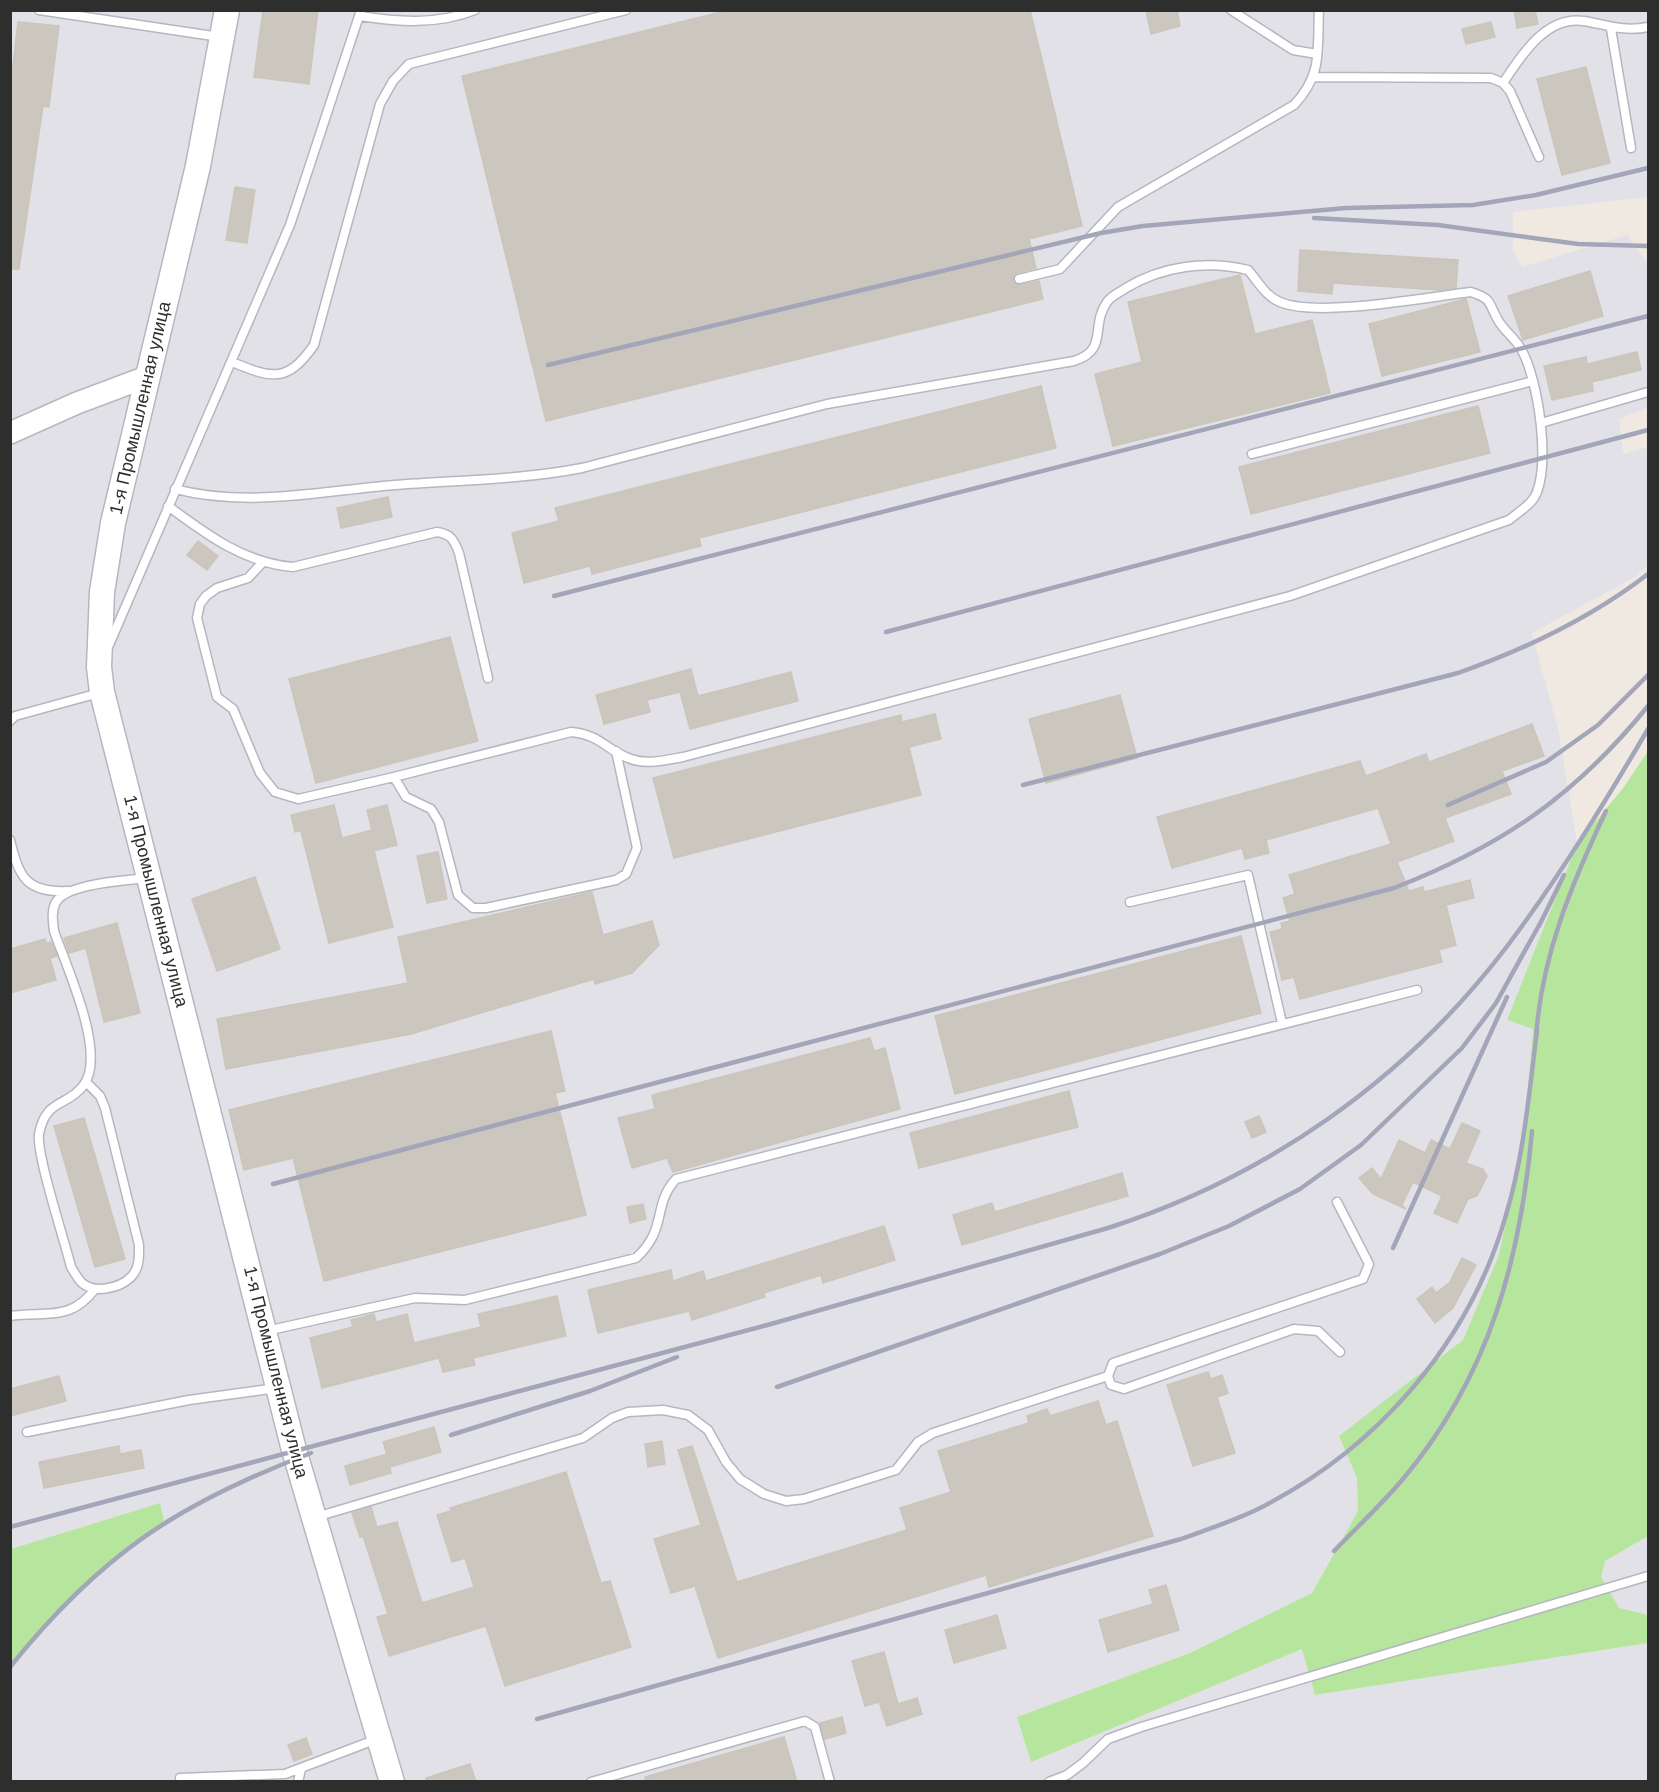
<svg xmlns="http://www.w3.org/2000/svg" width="1659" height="1792" viewBox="0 0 1659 1792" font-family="Helvetica,sans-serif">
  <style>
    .industrial { fill: #e3e1e8 }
    .green { fill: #b6e59e }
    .building { fill: #cbc7bf; stroke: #cbc5ba; stroke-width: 1.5 }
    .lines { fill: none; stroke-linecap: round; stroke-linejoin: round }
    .service-casing { stroke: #b4b7c1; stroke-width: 11 }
    .tertiary-casing { stroke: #b4b7c1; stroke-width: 24 }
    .secondary-casing { stroke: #b4b7c1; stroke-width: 27 }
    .service { stroke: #fff; stroke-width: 8 }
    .tertiary { stroke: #fff; stroke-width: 21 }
    .secondary { stroke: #fff; stroke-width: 24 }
    .rail { stroke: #a3a6b8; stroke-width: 4.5 }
    .labels { text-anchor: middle; stroke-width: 4.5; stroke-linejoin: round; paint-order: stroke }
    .street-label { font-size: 18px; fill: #2e2e2e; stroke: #fff }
  </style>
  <rect width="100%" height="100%" fill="#efe9e1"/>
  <!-- industrial -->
  <path class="industrial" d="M10,11H1648V197L1513,212V251L1522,267L1627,235L1648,264V408L1619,419L1623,454L1648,447V564L1637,576L1532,633L1559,733L1577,844L1507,1020L1533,1029L1525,1130L1499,1255L1463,1340L1340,1436L1357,1478L1358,1511L1312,1593L1190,1653L1017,1717L1031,1762L1302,1649L1315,1695L1648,1643V1781H11V1670L61,1607L95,1574L164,1522L159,1503L11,1549Z
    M1648,1536V1615H1642L1618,1608L1601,1577L1604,1561Z"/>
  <!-- green -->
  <path class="green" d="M1648,751V1536L1605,1561L1601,1577L1619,1608L1648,1615V1643L1315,1695L1302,1649L1031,1762L1017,1717L1190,1653L1312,1593L1358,1511L1357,1478L1339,1436L1463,1340L1499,1255L1525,1130L1533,1029L1507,1020L1577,844L1624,787Z
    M160,1503L164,1522C104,1563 53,1611 11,1670V1549Z"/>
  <!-- building -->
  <path class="building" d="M263,10H318L309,84L254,77Z
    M729,10H1030L1082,226L1029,239L1036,268L1017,273L1013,280L1018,285L1039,281L1043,299L546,421L462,76Z
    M1146,10H1177L1180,26L1151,34Z
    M1514,10H1535L1538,24L1517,28Z
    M18,22L59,26L49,107L43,106L19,269H10V66H13Z
    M1491,22L1495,37L1466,44L1462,29Z
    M1586,67L1610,163L1562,175L1537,79Z
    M235,187L255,190L247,243L226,240Z
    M1300,250L1458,260L1456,288L1439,290L1333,283L1332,294L1298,291Z
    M1590,271L1603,316L1523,340L1508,296Z
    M1240,275L1255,334L1312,320L1330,393L1113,446L1095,374L1142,362L1128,302Z
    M1466,299L1480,352L1382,376L1369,324Z
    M1637,352L1641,370L1592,382L1593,391L1552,400L1544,366L1586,357L1587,364Z
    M1041,386L1056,448L699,538L701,546L592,574L590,566L524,583L512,533L559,521L555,508Z
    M1478,406L1490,453L1251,514L1239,467Z
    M388,497L392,517L341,528L337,508Z
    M198,541L218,556L207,570L187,555Z
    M450,637L478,741L316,783L289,679Z
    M691,669L698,696L791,672L798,701L690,729L680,692L647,700L650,712L604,724L596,695Z
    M1120,695L1137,758L1046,783L1029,719Z
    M935,714L941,739L909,747L921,795L674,858L653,778L901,715L902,722Z
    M1532,724L1544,756L1502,771L1511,794L1445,818L1454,841L1397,862L1409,891L1423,887L1424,892L1470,880L1474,898L1446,905L1456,945L1439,950L1442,962L1300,999L1294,977L1282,980L1270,932L1282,929L1281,923L1290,921L1283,898L1295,894L1289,875L1391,844L1378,808L1266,840L1269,853L1245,859L1242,848L1172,868L1157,817L1360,761L1366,776L1426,754L1429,762Z
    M334,805L342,838L372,830L367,810L387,805L397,845L374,851L393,927L329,943L301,831L295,832L291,815Z
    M438,852L447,899L427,903L417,856Z
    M255,877L280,949L217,971L192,899Z
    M592,892L603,935L652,921L659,945L632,973L595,984L594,979L411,1034L226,1069L217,1019L408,983L398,937Z
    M117,923L140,1013L104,1022L86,948L69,953L64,938Z
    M1241,936L1261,1013L955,1094L935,1016Z
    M45,939L46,943L51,942L57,956L50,958L56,980L10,993V949Z
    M551,1031L565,1091L555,1093L586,1215L324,1281L293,1158L244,1170L229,1110Z
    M870,1038L874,1051L885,1048L900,1109L673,1172L667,1158L632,1168L618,1118L655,1109L652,1095Z
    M1069,1091L1078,1127L919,1168L910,1133Z
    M1259,1116L1266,1132L1252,1138L1245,1122Z
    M84,1118L125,1259L95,1267L54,1126Z
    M1462,1123L1480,1131L1466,1163L1483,1169L1487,1176L1477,1196L1468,1199L1457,1223L1434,1213L1442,1196L1413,1182L1402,1205L1406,1209L1373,1194L1359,1178L1372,1168L1381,1179L1399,1140L1425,1153L1431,1140L1450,1149Z
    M1122,1173L1128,1196L962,1245L953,1215L992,1203L995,1212Z
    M643,1204L646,1219L630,1223L627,1207Z
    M884,1226L895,1260L823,1283L821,1275L764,1293L765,1297L692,1320L689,1311L598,1333L588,1290L671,1270L673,1281L703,1271L706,1281Z
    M1462,1258L1476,1265L1453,1308L1435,1323L1417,1299L1432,1287L1436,1293L1450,1282Z
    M557,1296L566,1336L473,1358L475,1365L443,1372L439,1358L322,1388L310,1338L353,1327L351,1320L374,1314L376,1322L407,1314L414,1343L481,1327L478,1314Z
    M1208,1372L1211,1379L1222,1375L1228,1393L1217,1397L1235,1453L1193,1466L1167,1385Z
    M59,1376L66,1401L10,1416V1389Z
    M1098,1401L1106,1425L1117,1421L1153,1536L989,1587L986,1575L718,1658L695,1586L671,1593L654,1539L701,1525L678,1450L692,1446L737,1582L907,1530L900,1508L951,1492L938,1451L1029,1423L1027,1416L1047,1409L1050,1416Z
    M434,1427L441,1452L390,1467L391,1473L350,1485L345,1466L387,1454L383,1442Z
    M662,1441L665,1464L648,1467L645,1444Z
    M119,1446L120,1454L141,1450L144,1468L44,1488L39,1462Z
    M566,1472L601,1583L610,1581L631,1647L505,1686L486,1626L389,1656L377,1617L388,1614L363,1536L360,1537L352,1513L371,1507L377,1527L397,1522L422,1603L474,1587L465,1558L452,1562L437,1515L451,1511L450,1508Z
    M1166,1585L1179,1630L1108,1652L1099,1620L1153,1604L1149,1590Z
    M997,1615L1006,1648L954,1663L945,1630Z
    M884,1652L898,1704L917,1698L922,1714L887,1726L879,1702L865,1706L852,1661Z
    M842,1717L846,1733L825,1739L820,1723Z
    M784,1737L797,1782H646L645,1777Z
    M306,1738L312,1754L294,1761L288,1745Z
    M470,1764L476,1782H426V1778Z"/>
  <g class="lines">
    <defs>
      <path id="service" d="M39,10L220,37
        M1231,10L1293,50L1317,54
        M360,16C399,22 437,25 475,10
        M1611,29L1631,148
        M1315,77L1491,78L1503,83L1510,91L1539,157
        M1503,83C1521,56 1546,15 1584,21C1607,25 1624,32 1648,27
        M1019,279L1060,269L1118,207L1294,105C1323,74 1317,51 1319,10
        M232,362C271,378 287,384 314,345L380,104L393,81L409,64L626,10
        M1541,423L1648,392
        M1252,454L1533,381
        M175,489C248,508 322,491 394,485C457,480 520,480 582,468L827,404L1074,361C1109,350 1090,326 1107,302C1111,296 1120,292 1126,288C1162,266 1207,260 1248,270C1258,281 1265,296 1280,302C1317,318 1427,297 1471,292C1493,299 1488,303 1498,320C1504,331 1515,338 1521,349C1538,377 1552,469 1534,498C1528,507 1517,513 1509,520L1290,596L683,757C666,760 647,765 631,759C605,750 602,735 571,732L394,777
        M168,506C206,534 244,563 293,567L437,532C451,534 454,540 459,553L488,678
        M263,562L248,578L217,588L206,596L200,604L197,618L217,697L233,709L260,773L275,792L298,799L394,777L406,797L431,809L439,822L458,895L473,908H486L616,880L626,874L637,848L616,751
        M109,645L290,225L361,10
        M10,721L15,716L99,693
        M10,840C19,877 26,893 68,891
        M1130,902L1248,875L1282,1023
        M86,1082L100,1096L105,1108L139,1245C139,1256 140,1268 131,1277C120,1288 95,1294 82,1283C78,1279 74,1272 71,1267C65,1242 36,1154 39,1134C46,1098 67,1107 83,1086C108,1055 66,966 54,931C53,922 51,911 56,902C68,883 125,881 147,878
        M1337,1202L1369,1264L1363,1279L1113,1363L1108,1376L1111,1385L1124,1389L1294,1329L1318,1331L1340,1352
        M10,1316C47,1311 70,1322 95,1289
        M266,1331L415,1298L465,1300L636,1258C668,1229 652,1205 676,1179L1417,990
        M27,1432L189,1400L277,1388
        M316,1517L583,1438L612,1418L628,1412L663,1410L688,1415L708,1430L726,1462L740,1479L764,1494L786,1501L804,1499L896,1470L918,1442L933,1433L1108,1376
        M180,1778L285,1774L377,1739
        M298,1782L301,1769
        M591,1782L805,1721L815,1727L830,1782
        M1049,1782L1067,1775L1083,1763L1108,1739L1141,1727L1648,1576"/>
      <path id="tertiary" d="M10,433L77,403L149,376"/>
      <path id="secondary" d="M227,10L198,166L113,523L102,592L99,667L102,692L294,1450L392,1782"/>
    </defs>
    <!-- service casing -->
    <use href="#service" class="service-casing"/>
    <!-- tertiary casing -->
    <use href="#tertiary" class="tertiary-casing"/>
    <!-- secondary casing -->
    <use href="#secondary" class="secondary-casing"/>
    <!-- service -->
    <use href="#service" class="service"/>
    <!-- tertiary -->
    <use href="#tertiary" class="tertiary"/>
    <!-- secondary -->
    <use href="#secondary" class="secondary"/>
    <!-- rail -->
    <path class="rail" d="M1314,218L1438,225L1578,244L1648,246
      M548,365L1101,233L1143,226L1346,208L1473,205L1536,195L1648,168
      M554,596L1648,316
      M886,632L1648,430
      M1023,785L1458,673C1526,649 1591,618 1648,574
      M1448,805L1546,762L1598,725L1648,675
      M1539,926L1564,875
      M1536,1038C1541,957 1572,883 1606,811
      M273,1184L1394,888C1502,846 1575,796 1648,706
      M1393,1248L1507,997
      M777,1387L1160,1254L1229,1226L1300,1189L1361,1145L1462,1048L1496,1003L1543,918
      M451,1435L590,1391L677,1357
      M10,1527L771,1324L1108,1228C1265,1178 1404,1081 1505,949C1558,879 1604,804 1648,729
      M1334,1551C1357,1527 1382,1504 1403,1479C1489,1376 1520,1262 1532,1131
      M10,1667C100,1555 177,1504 311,1453
      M537,1719L1181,1539C1206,1530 1230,1522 1254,1511C1374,1452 1469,1345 1506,1215C1524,1155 1529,1093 1537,1031"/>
  </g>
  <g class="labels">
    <!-- street labels -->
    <g class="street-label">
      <text transform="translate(140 408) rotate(-77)" y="6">1-я Промышленная улица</text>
      <text transform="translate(156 901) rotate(76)" y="6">1-я Промышленная улица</text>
      <text transform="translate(276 1372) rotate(76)" y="6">1-я Промышленная улица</text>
    </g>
  </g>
  <!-- border -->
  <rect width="1659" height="1792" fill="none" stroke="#2e2e2e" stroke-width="24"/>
</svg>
